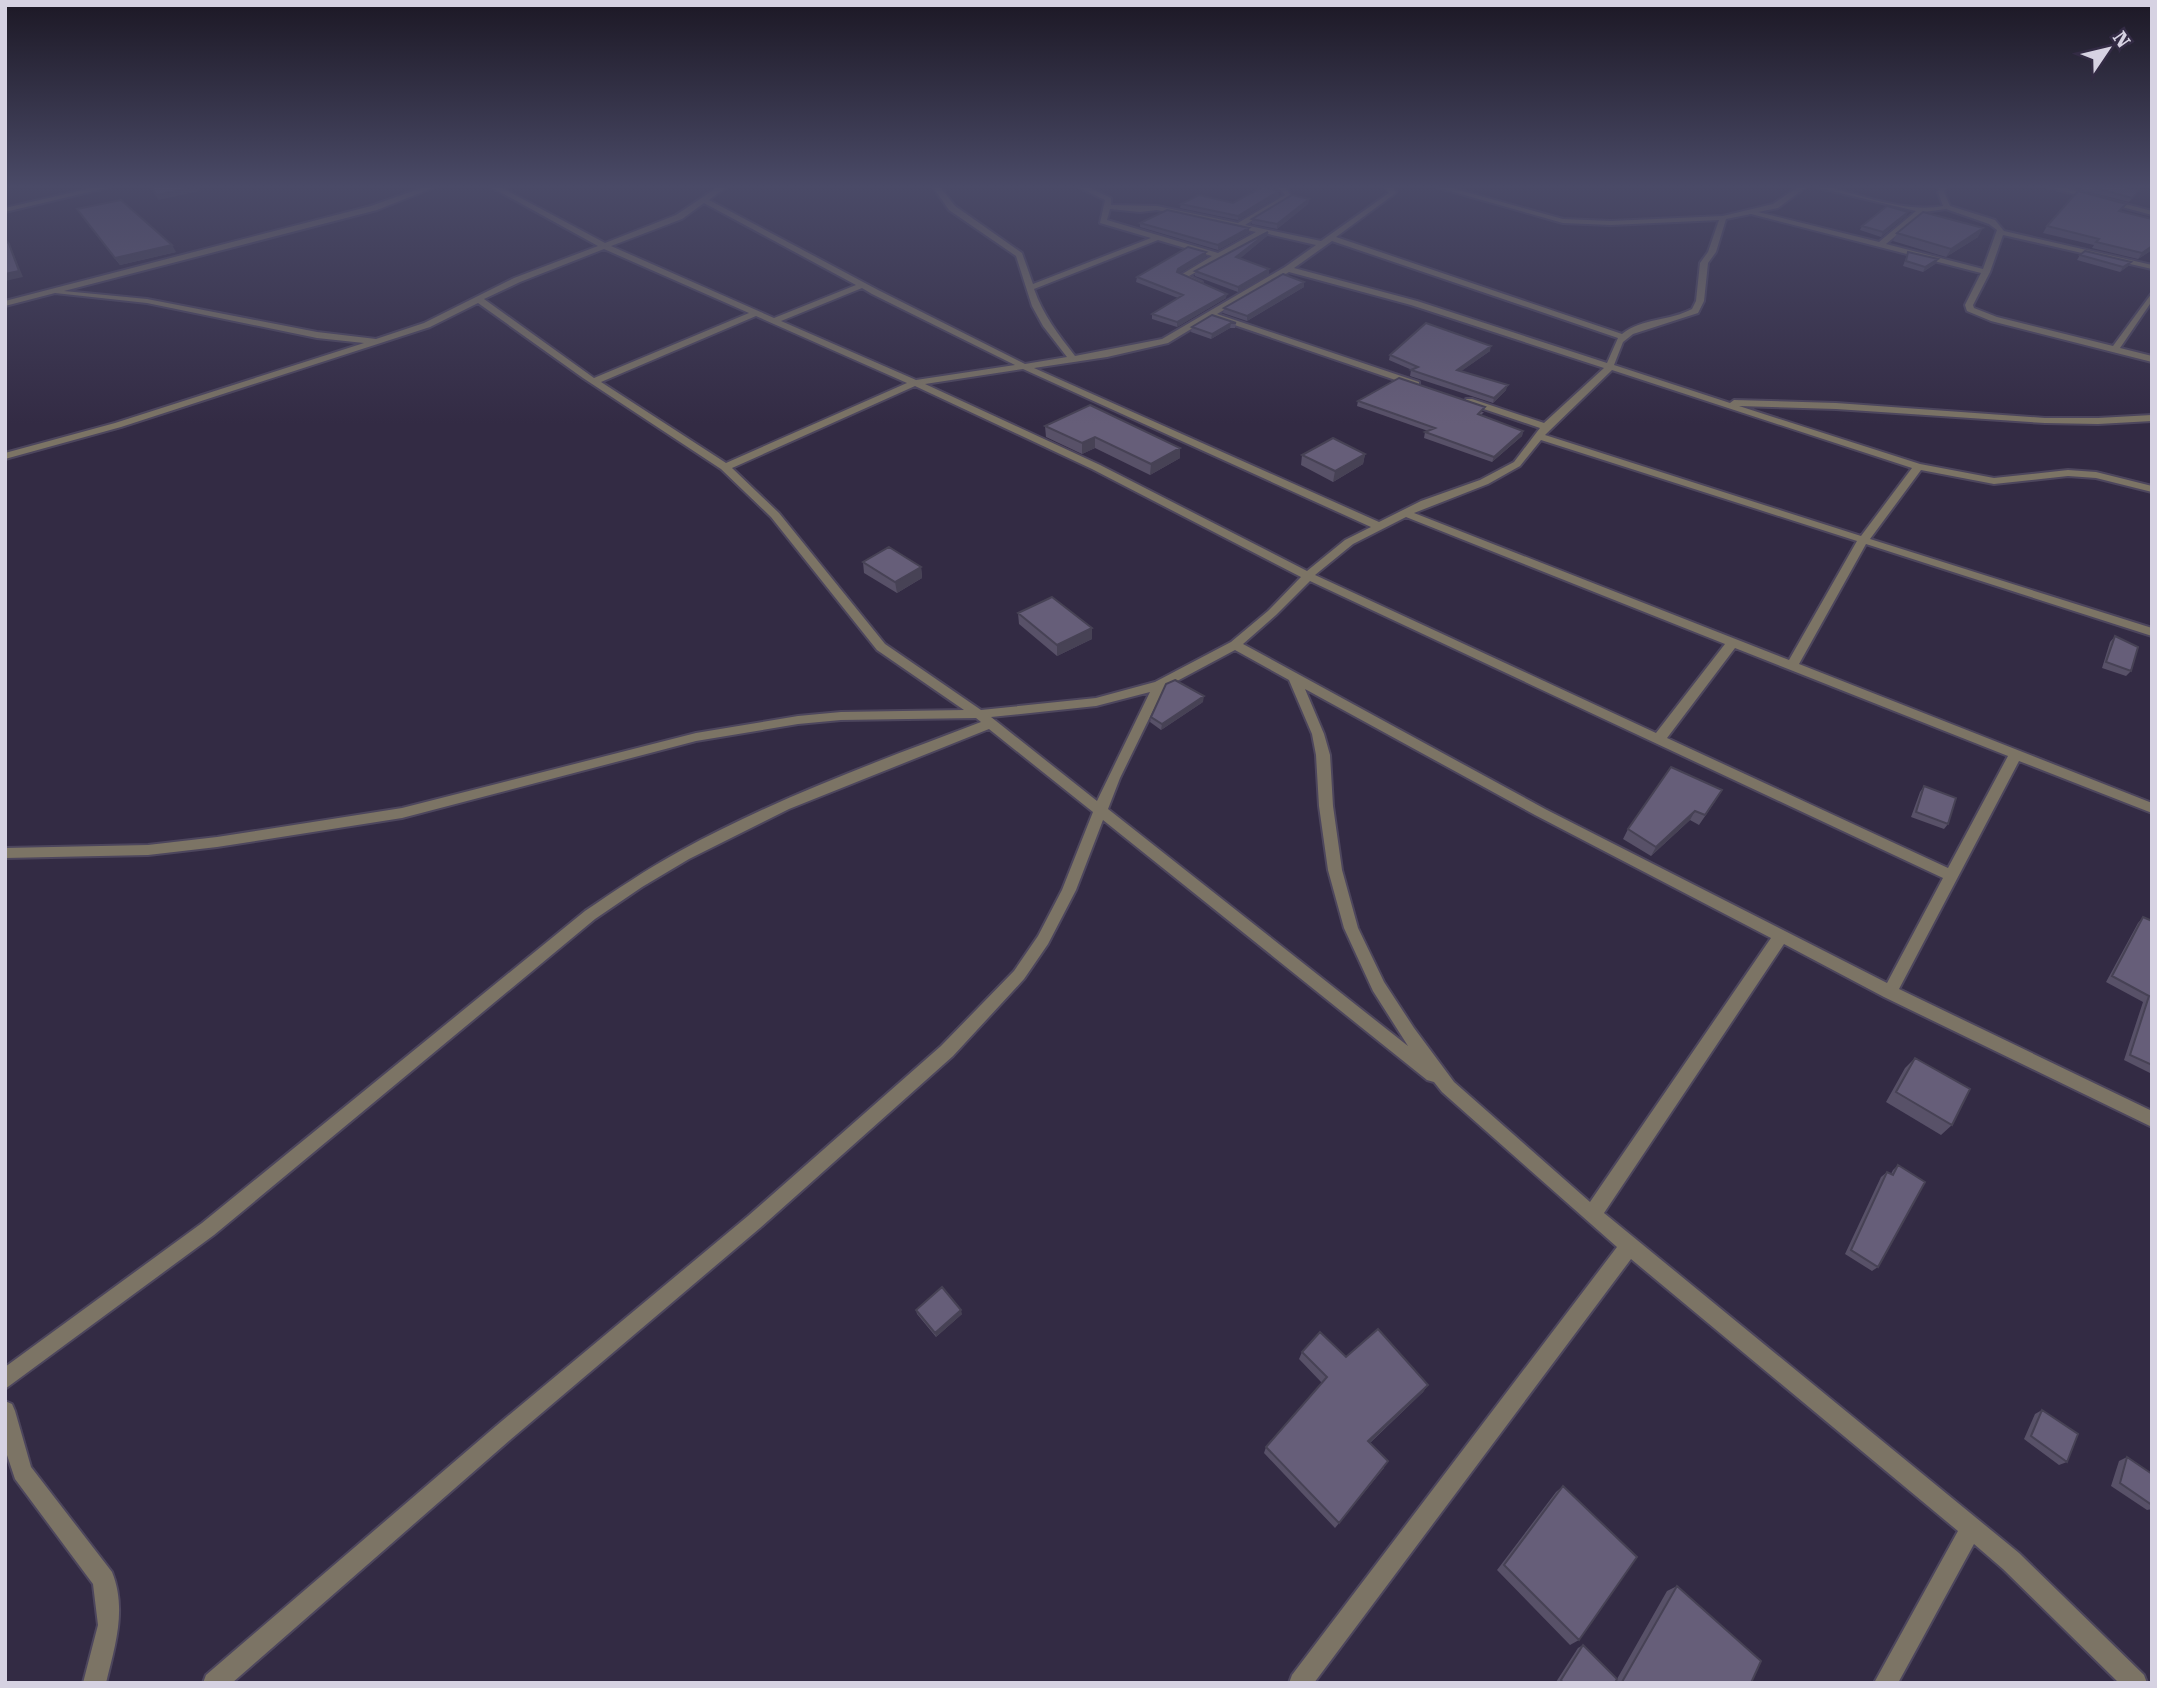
<svg xmlns="http://www.w3.org/2000/svg" width="2157" height="1688" viewBox="0 0 2157 1688" font-family="'Roboto Serif',serif">
  <style>
    .lines { fill: none; stroke-linecap: round; stroke-linejoin: round }
    .minor-casing { stroke: #4d465d; stroke-width: 4 }
    .minor { fill: #7c7465; fill-rule: evenodd }
    .wall { fill: #585168 }
    .shaded-wall { fill: #474255 }
    .building { fill: #665e79; stroke: #474255; stroke-width: 2 }
  </style>
  <rect width="100%" height="100%" fill="#332b44"/>
  <g class="lines">
    <defs>
      <path id="minor" d="M96,187H110L5,212V208Z
        M424,187H435L377,210L64,291L147,299L317,332L376,339L424,323L514,278L598,246L491,187H500L605,243L676,215L718,187H726L709,200L878,290L1025,364L1067,357L1043,326L1032,306L1016,256L949,210L933,187H940L955,206L1022,253L1033,284L1151,238L1100,223L1105,200L1078,187H1088L1111,198V205L1157,206L1238,223L1285,195L1278,187H1285L1291,196L1245,225L1321,241L1389,193L1385,187H1392L1396,192L1393,195L1336,237L1622,334C1642,318 1670,321 1692,309L1696,301L1700,263L1708,252L1719,220L1611,225L1563,223L1436,187H1448L1563,219L1611,221L1723,216L1773,204L1798,187H1806L1778,208L1758,212L1879,242L1916,211L1815,187H1828C1864,196 1906,213 1943,206L1938,192L1939,187H1946L1944,192L1950,206L1995,220L2004,231L2152,265V269L2003,235L1990,272L1973,305L1974,308L1997,317L2113,346L2152,293V301L2120,348L2152,356V362L1991,321L1967,311L1965,305L1981,273L1751,214L1726,219L1716,252L1708,263L1704,301L1698,313L1633,334L1623,342L1614,365L1730,403L1734,400L1836,403L2045,418H2098L2152,415V421L2098,424L2045,423L1836,409L1739,406L1920,464L1994,478L2068,470L2096,472L2152,486V492L2096,478L2068,476L1994,484L1921,470L1870,539L2152,628V636L1866,544L1799,664L2152,803V813L2019,761L1899,989L2152,1111V1127L1884,997L1784,944L1604,1213L2019,1553L2144,1675L2147,1683H2119L2003,1569L1974,1544L1898,1683H1874L1958,1531L1631,1259L1314,1683H1289L1292,1675L1617,1247L1442,1092L1434,1082L1427,1080L1103,820L1076,890L1048,944L1024,979L953,1056L760,1228L510,1440L232,1683H203L206,1675L496,1426L748,1216L941,1046L1014,971L1038,936L1062,890L1093,812L989,729L789,809L689,859L642,887L595,919L214,1235L5,1389V1367L202,1223L585,911C616,890 647,869 680,851C776,798 879,761 981,722L976,718L841,720L798,724L696,741L402,818L217,847L148,855L5,858V848L148,845L217,837L402,808L696,733L798,716L841,712L964,710L877,650L771,517L721,469L583,378L478,303L430,327L121,427L5,459V453L115,423L364,343L317,338L147,303L55,293L5,306V301L371,206ZM704,203L856,285L774,318L611,246L682,219ZM1110,209L1140,212L1157,210L1256,232L1218,253L1107,220ZM1946,209L1989,224L1997,230L1983,269L1886,244L1924,212ZM1264,233L1316,245L1285,267L1162,339L1075,356C1058,334 1043,315 1034,289L1158,240L1212,256L1179,276L1199,286H1202V282L1189,276ZM1332,241L1618,338L1607,363L1417,301L1294,268ZM604,249L749,313L594,378L484,299L520,282ZM1289,272L1411,305L1604,368L1544,423L1472,399H1466V403L1540,428L1514,462L1480,480L1421,501L1379,522L1034,368L1107,357L1168,343L1211,317L1413,386H1419V382L1217,314ZM862,288L872,294L1015,365L916,380L781,321ZM756,316L907,383L726,463L601,382ZM1023,369L1371,527L1345,540L1307,571L1100,465L925,384ZM1612,370L1912,468L1861,536L1545,435ZM915,386L1092,469L1301,577L1268,611L1231,642L1155,682L1096,698L981,710L885,644L779,513L732,468ZM1541,440L1857,541L1789,660L1414,513L1488,484L1520,466ZM1406,517L1725,644L1656,733L1315,575L1353,544ZM1310,581L1943,878L1887,983L1545,809L1243,644L1276,615ZM1735,648L2008,756L1948,868L1667,738ZM1235,650L1289,680L1312,734L1316,755L1319,806L1328,870L1344,928L1373,991L1408,1046L1108,809L1120,778L1164,688ZM1305,689L1535,815L1771,938L1590,1202L1454,1082L1414,1028L1384,982L1358,928L1342,870L1333,806L1330,755L1324,734ZM1150,692L1097,801L991,717L1096,706Z
        M2048,187H2061L2152,211V215Z
        M5,1401L12,1404L15,1411L31,1467L112,1572C127,1609 115,1646 106,1683H83L98,1625L93,1584L15,1479L5,1449Z"/>
    </defs>
    <!-- minor casing -->
    <use href="#minor" class="minor-casing"/>
    <!-- minor -->
    <use href="#minor" class="minor"/>
  </g>
  <!-- wall -->
  <path class="wall" d="M2083,187H2123L2140,190L2129,202L2081,190Z
    M1279,191V196L1238,220L1180,208L1181,204L1233,203Z
    M1309,199L1308,204L1277,229L1252,224V219Z
    M77,209L176,252L120,265L82,217Z
    M2122,210L2120,211L2152,219V250L2138,259L2092,248L2094,245L2043,233L2047,226Z
    M1908,212L1906,216L1881,237L1860,230L1862,226Z
    M1140,223L1249,233L1218,250L1140,227Z
    M1268,232L1267,236L1240,258L1269,269V274L1238,292L1195,276V271Z
    M1897,233L1978,237L1946,257L1893,241Z
    M1206,252V257L1179,273L1226,298L1177,327L1152,319V314L1178,298L1136,282L1137,277Z
    M1908,252L1938,259L1935,264L1923,272L1903,266Z
    M2080,255L2128,266L2120,272L2077,260Z
    M1304,282V287L1247,321L1223,313L1224,308Z
    M1212,315L1236,323L1235,328H1230L1211,339L1191,332L1192,327Z
    M1490,351L1461,371L1506,390L1493,403L1410,376L1411,370H1412L1389,360L1390,355Z
    M1358,401L1484,412L1481,415L1523,431L1522,436L1492,462L1424,438L1425,432L1428,431L1357,406Z
    M1090,405L1180,458L1150,475L1095,448L1082,454L1046,437L1045,426Z
    M1365,454L1363,464L1333,482L1301,465L1302,455Z
    M863,562L921,567L922,578L897,593L864,573Z
    M1018,613L1092,628V639L1057,656L1019,624Z
    M2115,636L2131,671L2126,676L2102,668L2110,642Z
    M1203,702L1161,730L1150,722L1151,717Z
    M1924,786L1948,824L1944,829L1911,817L1920,792Z
    M1716,800L1699,825L1690,820L1651,856L1623,839L1628,829Z
    M2143,917L2152,921V1074L2124,1060L2143,1002L2106,982L2138,923Z
    M1915,1058L1952,1125L1941,1135L1886,1102L1905,1068Z
    M1898,1165L1878,1267L1872,1271L1845,1254L1881,1177L1887,1172L1891,1174L1893,1170Z
    M916,1310L962,1314L936,1337L917,1314Z
    M1302,1352L1346,1357L1428,1385L1423,1392L1370,1443L1384,1468L1335,1528L1264,1453L1266,1447L1322,1383L1299,1359Z
    M2042,1410L2067,1462L2059,1465L2024,1439L2035,1414Z
    M2127,1457L2152,1474V1509L2147,1510L2111,1486L2119,1461Z
    M1563,1486L1579,1640L1570,1645L1497,1570L1556,1492Z
    M1677,1586L1751,1683L1556,1682L1578,1648L1583,1645L1617,1679L1667,1591Z"/>
  <!-- shaded-wall -->
  <path class="shaded-wall" d="M195,187H198L200,191L158,200L156,195Z
    M1279,191V196L1238,220V216Z
    M1309,199L1308,204L1277,229V224Z
    M1908,212L1906,216L1881,237L1883,232Z
    M1249,228V233L1218,250V245Z
    M1983,228L1978,237L1946,257L1951,249Z
    M1268,232L1267,236L1236,262V257Z
    M9,244L12,250L23,277L5,281Z
    M172,245L176,252L120,265L115,258Z
    M2152,246V250L2138,259L2142,253Z
    M1206,252V257L1178,274V269Z
    M1938,259L1935,264L1923,272L1925,267Z
    M2131,262L2128,266L2120,272L2123,267Z
    M1269,269V274L1238,292V287Z
    M1304,282V287L1247,321V316Z
    M1227,294L1226,298L1177,327V322Z
    M1231,323L1230,328L1211,339L1212,334Z
    M1491,346L1490,351L1456,375L1457,370Z
    M1508,385L1506,390L1493,403L1494,398Z
    M1523,431L1522,436L1492,462L1494,457Z
    M1095,437V448L1082,454V443Z
    M1180,448V458L1150,475L1151,464Z
    M1365,454L1363,464L1333,482L1335,471Z
    M921,567L922,578L897,593L895,582Z
    M1092,628V639L1057,656V645Z
    M1204,696L1203,702L1161,730L1162,724Z
    M1695,811L1690,820L1651,856L1656,847Z
    M961,1310L962,1314L936,1337L935,1333Z
    M1428,1385L1423,1392L1364,1448L1368,1441Z"/>
  <!-- building -->
  <path class="building" d="M152,187H195L156,195Z
    M1262,187L1279,191L1238,216L1181,204L1199,195L1233,203Z
    M2092,187H2123L2140,190L2132,198Z
    M2078,191L2126,204L2119,211L2152,219V246L2142,253L2096,242L2099,239L2047,226Z
    M1292,195L1309,199L1277,224L1252,219Z
    M121,200L172,245L115,258L77,209Z
    M1887,206L1908,212L1883,232L1862,226Z
    M1167,210L1249,228L1218,245L1140,223Z
    M1923,212L1983,228L1951,249L1897,233Z
    M1268,232L1236,257L1269,269L1238,287L1195,271Z
    M5,239L9,244L19,271L5,274Z
    M1188,247L1206,252L1178,269L1177,272L1227,294L1177,322L1152,314L1183,295L1137,277Z
    M2085,251L2131,262L2123,267L2080,255Z
    M1908,252L1938,259L1925,267L1906,261Z
    M1283,274L1304,282L1247,316L1224,308Z
    M1212,315L1236,323H1231L1212,334L1192,327Z
    M1426,323L1491,346L1457,370L1508,385L1494,398L1411,370L1418,367L1390,355Z
    M1399,378L1485,407L1478,414L1523,431L1494,457L1425,432L1435,428L1358,401Z
    M1090,405L1180,448L1151,464L1095,437L1082,443L1045,426Z
    M1333,438L1365,454L1335,471L1302,455Z
    M889,547L921,567L895,582L863,562Z
    M1052,597L1092,628L1057,645L1018,613Z
    M2115,636L2138,647L2131,671L2106,662Z
    M1175,680L1204,696L1162,724L1151,717L1166,684Z
    M1671,767L1722,790L1705,815L1695,811L1656,847L1628,829Z
    M1924,786L1956,798L1948,824L1916,812Z
    M2143,917L2152,921V1065L2130,1055L2149,996L2112,976Z
    M1915,1058L1970,1089L1952,1125L1896,1092Z
    M1898,1165L1925,1182L1878,1267L1851,1250L1887,1172L1893,1175Z
    M942,1287L961,1310L935,1333L916,1310Z
    M1378,1329L1428,1385L1368,1441L1388,1461L1339,1523L1266,1447L1327,1377L1302,1352L1320,1332L1346,1357Z
    M2042,1410L2078,1434L2067,1462L2031,1436Z
    M2127,1457L2152,1474V1505L2120,1483Z
    M1563,1486L1637,1557L1579,1640L1504,1565Z
    M1677,1586L1761,1661L1751,1683L1622,1682Z
    M1583,1645L1617,1679L1615,1683H1563L1561,1680Z"/>
  <!-- sky -->
  <linearGradient id="sky" x2="0" y2="1"><stop stop-color="#1c1825"/><stop offset="0.44" stop-color="#4a4a67"/><stop offset="1" stop-color="#4a4a67" stop-opacity="0"/></linearGradient>
  <rect width="2157" height="424" fill="url(#sky)"/>
  <!-- border -->
  <rect width="2157" height="1688" fill="none" stroke="#d6d2e2" stroke-width="14"/>
  <!-- north arrow -->
  <g transform="translate(2108 49) rotate(55)" stroke="#332b44" stroke-width="5" paint-order="stroke">
  <path d="M0-5L12 26L0 18L-12 26Z" fill="#d6d2e2"/>
  <text y="-10" font-size="19" font-weight="bold" text-anchor="middle" fill="#d6d2e2">N</text>
  </g>
</svg>
